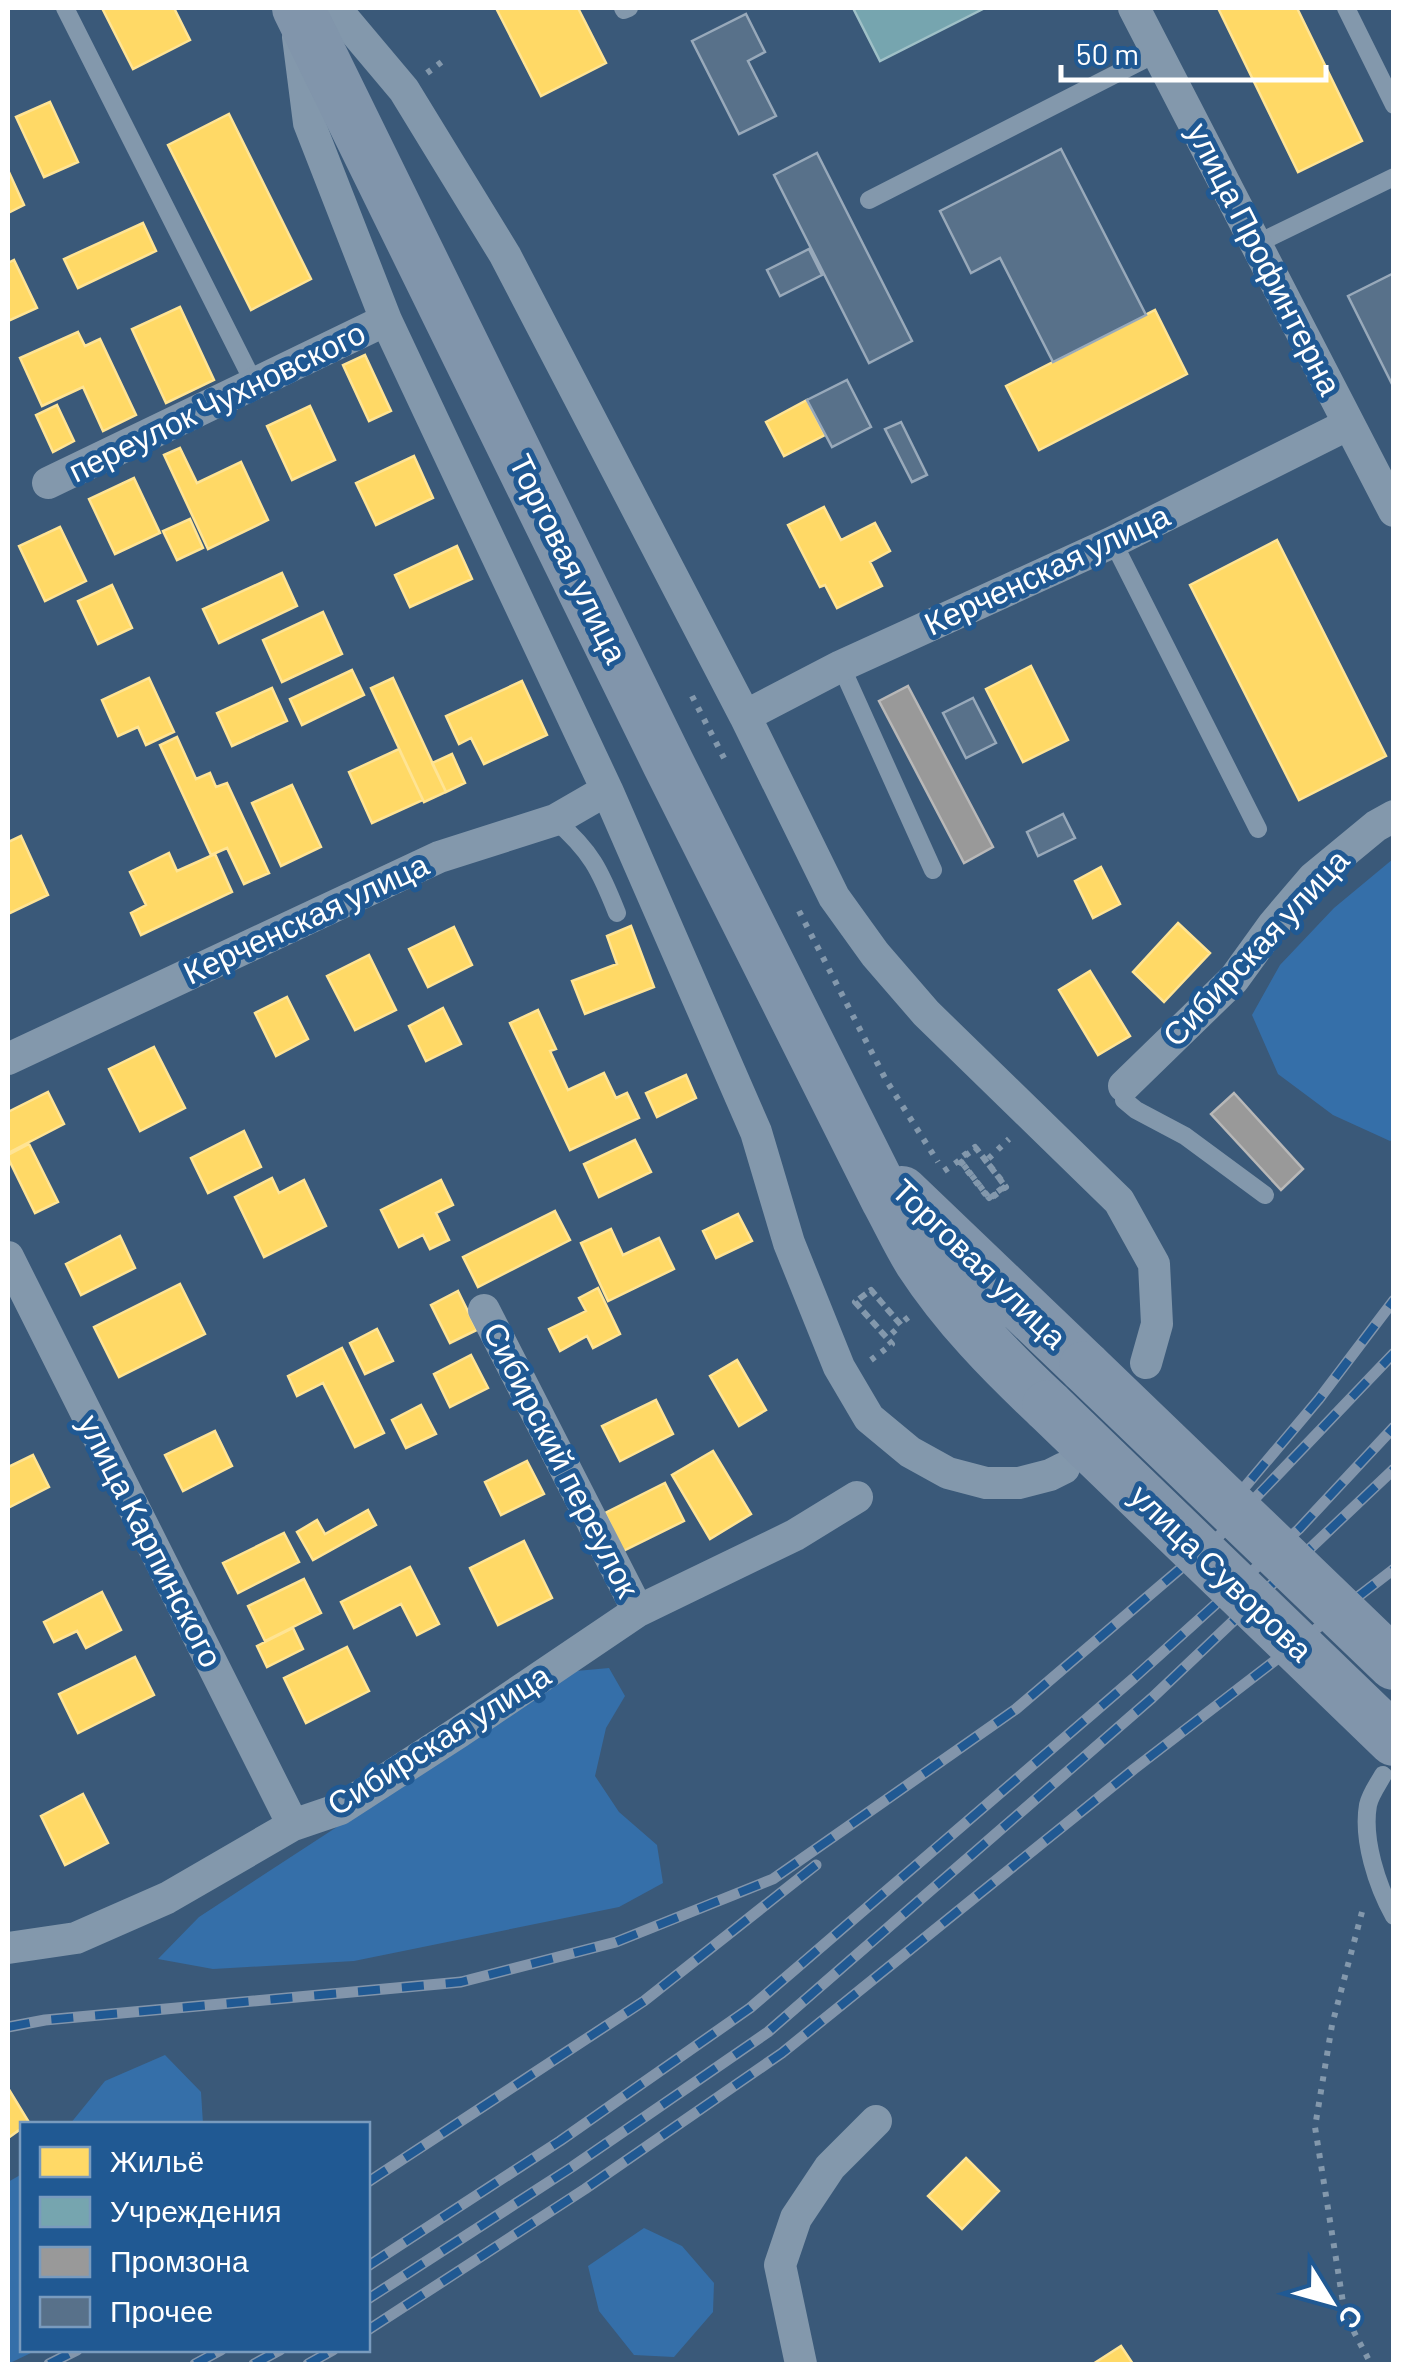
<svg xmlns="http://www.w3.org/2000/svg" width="1401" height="2372" viewBox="0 0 1401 2372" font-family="Barlow,sans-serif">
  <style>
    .green { fill: #356fa9 }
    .homes { fill: #ffd966; stroke: #ffe494; stroke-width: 2.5 }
    .public { fill: #76a5af; stroke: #9fc0c7; stroke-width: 2.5 }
    .industry { fill: #999; stroke: #b8b8b8; stroke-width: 2.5 }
    .building { fill: #58718a; stroke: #98a9ba; stroke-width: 2.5 }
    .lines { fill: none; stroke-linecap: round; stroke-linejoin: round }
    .path { stroke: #8398ac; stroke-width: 6; stroke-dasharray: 5 8; stroke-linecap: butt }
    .service { stroke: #8398ac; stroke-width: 18 }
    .minor { stroke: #8398ac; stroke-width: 32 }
    .primary { stroke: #8195ab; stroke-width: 52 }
    .rail-casing { stroke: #8295ab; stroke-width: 11 }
    .rail { stroke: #205993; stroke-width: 8; stroke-dasharray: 22; stroke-linecap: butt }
    .primary-bridge { stroke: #8195ab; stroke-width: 52 }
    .labels { text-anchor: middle; stroke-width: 10; stroke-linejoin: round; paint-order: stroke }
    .street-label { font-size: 32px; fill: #fff; stroke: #205993 }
  </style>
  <rect width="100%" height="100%" fill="#3a5979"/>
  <!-- green -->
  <path class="green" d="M1393,859L1394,1139L1390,1141L1333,1115L1278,1074L1252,1015L1280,965L1334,908Z
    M609,1668L625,1696L606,1728L595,1776L619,1812L657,1845L663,1883L619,1907L354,1961L213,1969L158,1959L199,1917L576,1671Z
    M165,2055L201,2092L203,2124H70L105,2081Z
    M22,2174V2350H37L8,2364V2182Z
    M644,2228L682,2246L714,2283L713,2312L674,2357L634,2355L599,2311L588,2266Z"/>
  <!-- homes -->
  <path class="homes" d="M102,8H174L190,40L133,69Z
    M496,8H578L606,63L541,96Z
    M1218,8H1297L1362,141L1298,172Z
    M50,102L78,162L44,177L16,117Z
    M229,114L311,279L251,310L168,145Z
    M8,170L24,205L8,213Z
    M143,223L156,251L78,288L64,259Z
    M14,260L37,308L8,321V263Z
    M180,307L214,380L166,403L132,329Z
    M1155,310L1187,374L1039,450L1006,386Z
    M78,332L85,346L100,339L136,415L103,431L83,387L42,406L20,358Z
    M365,355L391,411L369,421L343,365Z
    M807,400L825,435L784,456L766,422Z
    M57,405L74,441L53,452L36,415Z
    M310,406L335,460L292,480L267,426Z
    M180,448L197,483L241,462L268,520L208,549L164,455Z
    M414,456L433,498L376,525L356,483Z
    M134,478L160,533L115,554L89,499Z
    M824,507L841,540L875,523L890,551L870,562L882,586L837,608L825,585L820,587L788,525Z
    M190,519L203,548L177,560L163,531Z
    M60,527L86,581L45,601L19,546Z
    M1277,540L1386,756L1299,800L1190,585Z
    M457,546L472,579L410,607L395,575Z
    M282,573L297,606L219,643L203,609Z
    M112,585L132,628L98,644L78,601Z
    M323,612L342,654L282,682L263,640Z
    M1031,666L1068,740L1023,762L986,689Z
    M352,670L364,695L302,725L290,699Z
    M149,678L174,732L146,745L138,727L118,736L102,700Z
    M393,678L446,792L424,802L371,688Z
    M522,681L547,735L484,764L471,738L459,744L446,716Z
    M272,688L287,721L232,746L217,713Z
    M177,737L196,779L210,773L216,787L227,783L269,873L244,884L227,848L211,855L160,745Z
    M399,749L423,800L372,823L349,772Z
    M452,754L465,783L446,792L432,763Z
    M292,785L321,847L281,866L252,803Z
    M21,836L48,895L8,914V842Z
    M169,853L177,871L215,854L232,892L141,935L131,913L146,905L130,872Z
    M1101,867L1120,904L1093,918L1075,881Z
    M1178,923L1210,953L1164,1002L1133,972Z
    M631,926L654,987L585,1014L572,981L617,964L607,936Z
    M454,927L472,965L428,987L409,949Z
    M369,955L396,1010L355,1030L327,976Z
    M1090,971L1130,1036L1098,1055L1059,990Z
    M287,997L308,1039L276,1056L255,1013Z
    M443,1008L461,1044L426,1061L409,1026Z
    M538,1010L556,1049L550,1051L568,1090L604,1073L616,1098L627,1093L639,1118L570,1150L510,1023Z
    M154,1047L185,1108L140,1131L109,1069Z
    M686,1075L696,1098L657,1117L646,1093Z
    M48,1092L64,1124L8,1153V1112Z
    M244,1131L261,1167L208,1193L191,1158Z
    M635,1140L651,1172L599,1197L584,1164Z
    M29,1144L58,1202L35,1213L8,1158V1155Z
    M272,1178L279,1193L304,1180L326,1226L264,1257L235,1197Z
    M441,1180L453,1205L436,1213L449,1240L430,1249L423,1235L399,1247L381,1210Z
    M555,1211L570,1240L478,1287L463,1257Z
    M738,1214L752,1241L716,1258L703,1231Z
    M611,1229L623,1255L659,1238L674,1269L608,1301L581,1243Z
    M120,1236L135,1268L81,1295L66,1264Z
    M180,1284L205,1334L119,1377L94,1327Z
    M598,1288L620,1334L593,1348L587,1336L560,1351L549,1329L586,1311L579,1298Z
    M458,1291L477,1330L450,1343L431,1305Z
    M377,1329L393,1361L365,1374L350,1343Z
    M342,1348L384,1433L355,1447L323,1383L297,1396L288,1376Z
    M471,1355L488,1388L450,1407L434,1374Z
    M737,1360L766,1410L739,1426L710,1376Z
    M656,1400L673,1434L620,1461L602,1426Z
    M421,1405L436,1434L406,1448L392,1420Z
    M215,1431L232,1466L183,1491L165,1455Z
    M713,1451L751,1514L710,1539L672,1475Z
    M33,1455L49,1487L8,1508V1467Z
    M527,1461L544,1494L501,1515L485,1482Z
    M665,1483L684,1521L623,1551L605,1513Z
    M368,1510L376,1525L313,1560L297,1532L317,1520L325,1534Z
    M284,1533L299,1562L238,1593L223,1563Z
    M524,1541L552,1598L498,1625L470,1568Z
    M410,1567L439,1624L417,1635L401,1604L354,1628L341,1602Z
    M304,1579L321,1613L265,1641L248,1606Z
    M102,1592L121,1630L86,1648L77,1631L54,1642L44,1622Z
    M293,1628L303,1649L267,1667L257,1646Z
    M347,1647L369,1691L306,1723L284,1678Z
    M135,1657L154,1695L78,1733L59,1694Z
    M83,1794L108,1843L65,1865L41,1816Z
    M8,2088L30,2124H22V2128L8,2138Z
    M966,2158L999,2191L962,2229L928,2196Z
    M1121,2346L1133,2364H1093Z"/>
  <!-- public -->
  <path class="public" d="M853,8H985L880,61Z"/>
  <!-- industry -->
  <path class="industry" d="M908,686L993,847L964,863L879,701Z
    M1234,1093L1303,1169L1281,1190L1211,1114Z"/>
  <!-- building -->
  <path class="building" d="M746,14L765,52L748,61L776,116L739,134L692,41Z
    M1061,149L1146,315L1053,362L1000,258L971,273L940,211Z
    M817,153L912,341L869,363L774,175Z
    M809,249L822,275L780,296L767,270Z
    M1394,273V383L1392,384L1348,296Z
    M847,380L871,427L832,447L807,400Z
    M901,422L927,475L912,482L885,429Z
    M973,698L996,743L966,758L943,713Z
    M1063,814L1075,838L1038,856L1027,832Z"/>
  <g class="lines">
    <!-- path -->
    <path class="path" d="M427,73L443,61
      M692,696L725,760
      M799,911L886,1080L938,1162
      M944,1171L960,1160L989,1198L1005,1186L976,1148L959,1160L989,1199L1006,1186L975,1147L959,1159L990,1199L1006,1187L986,1161L1009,1139
      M871,1360L892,1344L855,1302L871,1290L901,1325L887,1338L855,1302L871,1290L900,1324L910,1316
      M1362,1912L1332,2025L1315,2127L1345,2315L1371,2364"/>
    <!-- service -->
    <path class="service" d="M65,8L255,385
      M623,8L624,10L629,8
      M1346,8L1394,105
      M869,200L1157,53
      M1256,244L1394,177
      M1113,542L1258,829
      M841,666L933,870
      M555,820C591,851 600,870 617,913
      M1124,1086V1100L1136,1110L1185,1136L1265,1195
      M1383,1775C1378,1784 1370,1795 1368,1805C1362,1839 1377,1886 1394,1916"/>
    <!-- minor -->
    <path class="minor" d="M335,8L404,90L505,255L745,716L834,897L875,954L926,1013L1119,1201L1154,1264L1157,1324L1146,1363
      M1134,8L1394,511
      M298,37L309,123L386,320L607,790L756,1132L789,1243L839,1367L869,1418L910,1452L948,1473L986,1483H1019L1050,1475L1064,1468
      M48,483L386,320
      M745,716L841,666L1113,542L1349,424
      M8,1059L439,857L555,820L607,790
      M1124,1086L1234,979L1273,925L1313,878L1376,826L1394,816
      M8,1257L293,1825
      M484,1310L638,1611
      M8,1948L76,1938L167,1898L293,1825L340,1809L459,1732L638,1611L795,1535L857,1497
      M801,2364L780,2265L796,2218L830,2167L876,2121"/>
    <!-- primary -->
    <path class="primary" d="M298,8L668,763L887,1200C898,1220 908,1242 920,1261C956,1316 1001,1362 1048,1406
      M902,1192L1085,1367"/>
    <defs>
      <path id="rail" d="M1223,1513L1319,1399L1394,1300
        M8,2027L45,2020L461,1982L616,1942L773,1879L1016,1709L1221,1534L1394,1353
        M368,2182L644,2001L816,1865
        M368,2266L560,2141L750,2008L1134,1678L1299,1529L1394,1427
        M368,2299L572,2167L768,2032L1152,1698L1394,1469
        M368,2330L585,2189L782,2053L1134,1769L1394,1569
        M49,2364L77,2350
        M195,2364L221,2350
        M254,2364L280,2350
        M308,2364L333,2350"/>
    </defs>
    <!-- rail casing -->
    <use href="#rail" class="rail-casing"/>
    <!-- rail -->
    <use href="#rail" class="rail"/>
    <!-- primary-bridge -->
    <path class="primary-bridge" d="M1085,1367L1394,1664
      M1048,1406L1394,1740"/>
  </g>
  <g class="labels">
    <!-- street labels -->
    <g class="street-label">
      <text transform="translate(1264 259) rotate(63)" y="11">улица Профинтерна</text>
      <text transform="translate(217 402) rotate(-26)" y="11">переулок Чухновского</text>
      <text transform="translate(568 559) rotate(64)" y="11">Торговая улица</text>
      <text transform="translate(1047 570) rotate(-25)" y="11">Керченская улица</text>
      <text transform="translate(306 919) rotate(-25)" y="11">Керченская улица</text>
      <text transform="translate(1256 948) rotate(-47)" y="11">Сибирская улица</text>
      <text transform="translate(979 1264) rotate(44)" y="11">Торговая улица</text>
      <text transform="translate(561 1460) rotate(63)" y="11">Сибирский переулок</text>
      <text transform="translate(150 1541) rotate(63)" y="11">улица Карпинского</text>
      <text transform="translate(1221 1573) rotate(44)" y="11">улица Суворова</text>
      <text transform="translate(439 1740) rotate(-32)" y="11">Сибирская улица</text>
    </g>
  </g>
  <!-- border -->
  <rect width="1401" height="2372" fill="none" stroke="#ffffff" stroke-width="20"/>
  <!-- legend -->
  <rect x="20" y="2122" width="350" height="230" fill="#205993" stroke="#799bbe" stroke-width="2.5"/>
  <rect x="40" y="2147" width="50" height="30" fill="#ffd966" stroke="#799bbe" stroke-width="2.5"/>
  <text x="110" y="2172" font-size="30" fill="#ffffff">Жильё</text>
  <rect x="40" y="2197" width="50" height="30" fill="#76a5af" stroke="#799bbe" stroke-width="2.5"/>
  <text x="110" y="2222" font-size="30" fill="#ffffff">Учреждения</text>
  <rect x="40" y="2247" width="50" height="30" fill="#999999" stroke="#799bbe" stroke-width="2.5"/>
  <text x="110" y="2272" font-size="30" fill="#ffffff">Промзона</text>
  <rect x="40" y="2297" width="50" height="30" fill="#58718a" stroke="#799bbe" stroke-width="2.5"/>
  <text x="110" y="2322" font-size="30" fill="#ffffff">Прочее</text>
  <!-- north arrow -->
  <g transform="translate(1331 2302) rotate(127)" stroke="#205993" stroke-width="8" paint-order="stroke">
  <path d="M0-8L18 38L0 25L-18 38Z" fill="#ffffff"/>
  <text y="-15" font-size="28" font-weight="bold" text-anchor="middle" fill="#ffffff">С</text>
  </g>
  <!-- scale -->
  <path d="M1061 65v15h265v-15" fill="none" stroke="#ffffff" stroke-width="5"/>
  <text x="1076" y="65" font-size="30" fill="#ffffff" stroke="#205993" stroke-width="8" paint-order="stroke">50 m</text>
</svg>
